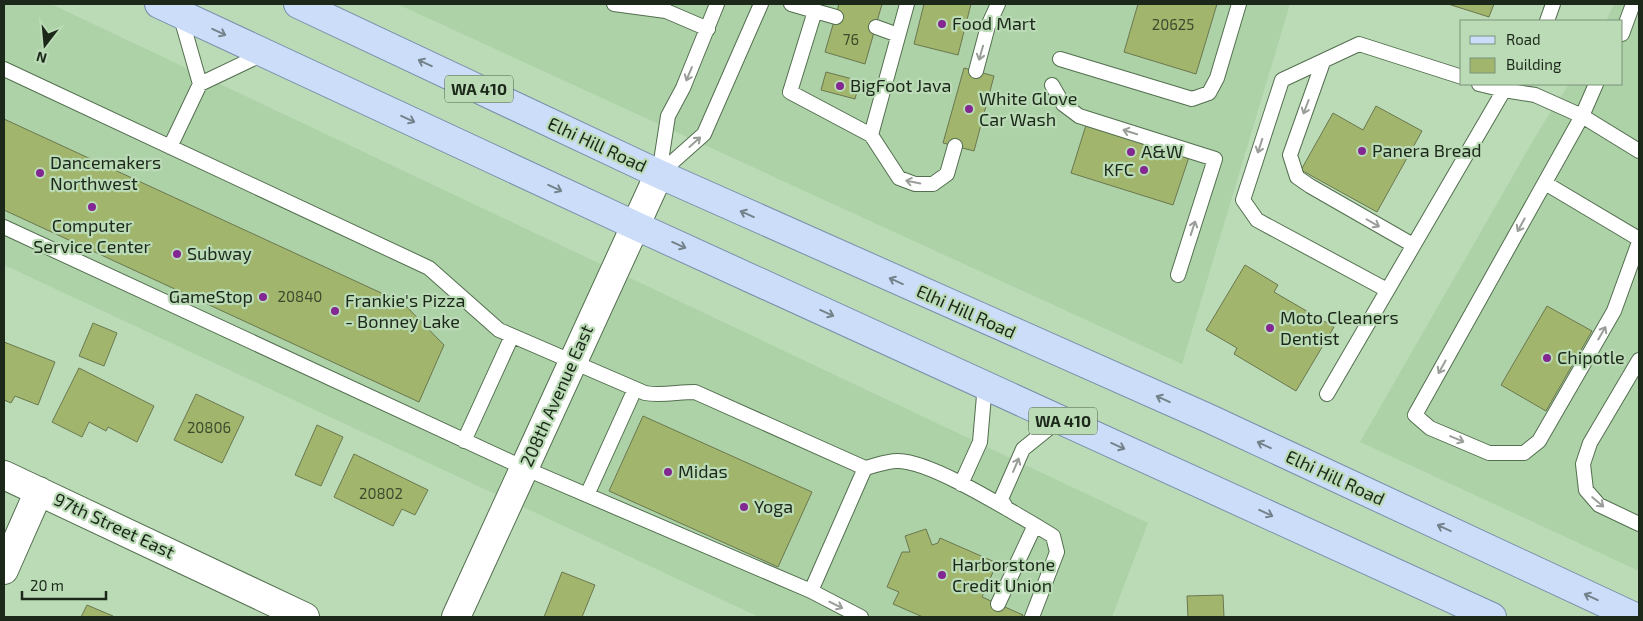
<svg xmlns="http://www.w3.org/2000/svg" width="1643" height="621" viewBox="0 0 1643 621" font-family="'Exo 2',sans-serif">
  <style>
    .built { fill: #add2a8 }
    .building { fill: #a1b66c; stroke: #6b774f }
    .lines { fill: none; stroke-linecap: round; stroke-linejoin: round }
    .lane-casing { stroke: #536f4f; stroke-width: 16 }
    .street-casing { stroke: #536f4f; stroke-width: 30 }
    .primary-casing { stroke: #788faa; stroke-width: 30 }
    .lane { stroke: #fff; stroke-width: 14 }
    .street { stroke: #fff; stroke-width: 28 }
    .primary { stroke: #ccddfa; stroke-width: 28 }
    .oneway { stroke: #74828a }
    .oneway2 { stroke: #999e98 }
    .poi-dot { fill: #832792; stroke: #bbdbb6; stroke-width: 2 }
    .labels { text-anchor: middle; stroke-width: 4.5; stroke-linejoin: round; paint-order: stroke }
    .number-label { font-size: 15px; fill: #3d4c2e }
    .shield { fill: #bbdbb6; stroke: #4c5e49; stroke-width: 1 }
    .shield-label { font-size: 16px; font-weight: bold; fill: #1c281a }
    .poi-label { font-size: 18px; fill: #1c281a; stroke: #bbdbb6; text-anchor: start }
    .street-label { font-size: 18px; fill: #1c281a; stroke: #bbdbb6 }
  </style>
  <rect width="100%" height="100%" fill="#bbdbb6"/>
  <!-- built -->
  <path class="built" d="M4,4H51L1148,523L1112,617H759L4,265Z
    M397,4H1290L1182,364Z
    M1614,4H1639V571L1360,442L1541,127L1569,84H1622V21H1606Z"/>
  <!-- building -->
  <path class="building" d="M839,4H882L865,64L825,52Z
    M924,4H971L958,55L914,44Z
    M1138,4H1217L1196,74L1124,52Z
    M1448,4H1494L1489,17Z
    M964,68L994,76L974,151L943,143Z
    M826,72L860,81L855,99L821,90Z
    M1376,106L1422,131L1377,212L1301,170L1333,113L1363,130Z
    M4,119L403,303L444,345L419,402L4,210Z
    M1087,122L1190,154L1173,205L1071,173Z
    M1245,265L1278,285L1274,292L1334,327L1296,391L1234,354L1237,348L1206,330Z
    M1547,306L1592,331L1546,411L1501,385Z
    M93,323L117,333L104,366L79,356Z
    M4,342L55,362L38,405L15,396L11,403L4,400Z
    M79,368L154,406L137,442L108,427L106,431L89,422L82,437L52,422Z
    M196,394L244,417L222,463L174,440Z
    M643,416L812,492L778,567L609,491Z
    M317,425L343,437L321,486L295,475Z
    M354,454L428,490L415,515L402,509L393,526L334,497Z
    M926,529L932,545L938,543L940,538L997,563L982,597L1023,615L1022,617H923L893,604L899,592L887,587L902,552H910L905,536Z
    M562,572L595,585L582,617H544Z
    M1223,595L1224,617H1188L1187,596Z
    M87,605L113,616L112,617H81Z"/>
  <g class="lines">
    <defs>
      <path id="lane" d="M614,4L666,11L708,29
        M791,4L815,11L790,92L871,135L907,4
        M815,11L836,17
        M180,14L200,84L265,53
        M1547,21L1553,4
        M876,27L898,35
        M1622,34L1633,4
        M1060,59L1192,99L1209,93L1217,78L1239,4
        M1323,62L1290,155L1297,177L1310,186L1413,245
        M4,69L429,268L499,330L645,393C661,396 678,392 695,392L865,468L811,591L524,468L4,227
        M976,71L988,26L998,4
        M1479,84L1504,90
        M1596,84L1582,116L1639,151
        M1052,85L1063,104L1079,116L1215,159L1178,275
        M871,135L899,178L915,184H933L947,174L955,146
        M170,147L200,84
        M659,174L704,134L761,4
        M659,174L668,116L683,88L717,4
        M1545,183L1639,239
        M1387,290L1257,220L1243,200L1282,80L1359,44L1462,77
        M1639,360L1590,443L1583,464L1586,490L1599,505L1639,524
        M1327,394L1504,90L1535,95L1582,116L1415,415L1430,428L1489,453H1524L1539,441L1614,311L1639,242
        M464,441L512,336
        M865,468C875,466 888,460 899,461C932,462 1005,508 1035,525L998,604
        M961,484L980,442L985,384
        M587,495L635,389
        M1007,509L1001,499L1023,449L1059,420
        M811,591L861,617
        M1032,617L1057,552L1053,536L1035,525"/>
      <path id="street" d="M4,475L305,617
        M4,570L39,491
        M456,617L659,174"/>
      <path id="primary" d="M159,4L634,225L1492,617
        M298,4L659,174L1208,418L1635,617"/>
    </defs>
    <!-- lane casing -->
    <use href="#lane" class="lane-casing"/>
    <!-- street casing -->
    <use href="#street" class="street-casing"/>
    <!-- primary casing -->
    <use href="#primary" class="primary-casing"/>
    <!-- lane -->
    <use href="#lane" class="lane"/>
    <!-- street -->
    <use href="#street" class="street"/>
    <!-- primary -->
    <use href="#primary" class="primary"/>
  </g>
  <!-- one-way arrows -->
  <defs><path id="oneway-shaft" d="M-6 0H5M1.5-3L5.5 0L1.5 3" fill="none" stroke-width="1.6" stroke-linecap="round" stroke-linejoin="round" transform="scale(1.25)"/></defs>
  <g class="oneway">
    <use href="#oneway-shaft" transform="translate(219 32) rotate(25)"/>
    <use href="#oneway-shaft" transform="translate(425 63) rotate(-155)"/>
    <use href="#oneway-shaft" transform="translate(408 119) rotate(25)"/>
    <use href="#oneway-shaft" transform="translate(555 188) rotate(25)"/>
    <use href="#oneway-shaft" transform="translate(747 214) rotate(-156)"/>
    <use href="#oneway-shaft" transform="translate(679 245) rotate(24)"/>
    <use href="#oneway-shaft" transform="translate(896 281) rotate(-156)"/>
    <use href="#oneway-shaft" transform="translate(827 313) rotate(24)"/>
    <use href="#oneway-shaft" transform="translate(1163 399) rotate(-156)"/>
    <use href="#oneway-shaft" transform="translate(1264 445) rotate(-155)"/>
    <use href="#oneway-shaft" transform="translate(1118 446) rotate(24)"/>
    <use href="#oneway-shaft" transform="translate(1266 513) rotate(25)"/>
    <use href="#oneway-shaft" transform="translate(1444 528) rotate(-155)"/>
    <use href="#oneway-shaft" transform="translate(1591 597) rotate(-155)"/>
  </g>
  <g class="oneway2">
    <use href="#oneway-shaft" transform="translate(981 53) rotate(106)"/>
    <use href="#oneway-shaft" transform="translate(689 74) rotate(113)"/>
    <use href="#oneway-shaft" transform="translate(1306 107) rotate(111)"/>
    <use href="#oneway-shaft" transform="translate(1130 132) rotate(-163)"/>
    <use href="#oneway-shaft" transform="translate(695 142) rotate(-42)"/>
    <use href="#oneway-shaft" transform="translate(1260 146) rotate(108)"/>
    <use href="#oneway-shaft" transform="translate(913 182) rotate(-169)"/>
    <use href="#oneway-shaft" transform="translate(1373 223) rotate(30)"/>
    <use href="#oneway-shaft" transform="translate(1521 225) rotate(119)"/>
    <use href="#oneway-shaft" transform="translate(1193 228) rotate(-72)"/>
    <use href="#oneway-shaft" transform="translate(1602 333) rotate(-60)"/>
    <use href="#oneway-shaft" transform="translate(1442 367) rotate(119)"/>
    <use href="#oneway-shaft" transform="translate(1457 439) rotate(23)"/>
    <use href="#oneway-shaft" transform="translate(1016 465) rotate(-67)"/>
    <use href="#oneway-shaft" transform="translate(1598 502) rotate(40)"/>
    <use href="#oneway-shaft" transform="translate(836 605) rotate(26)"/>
  </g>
  <!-- markers -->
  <g class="poi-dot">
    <circle cx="942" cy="24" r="5"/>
    <circle cx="840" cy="86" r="5"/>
    <circle cx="969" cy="109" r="5"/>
    <circle cx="1362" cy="151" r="5"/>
    <circle cx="1131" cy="152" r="5"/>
    <circle cx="1144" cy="170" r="5"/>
    <circle cx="40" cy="173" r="5"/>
    <circle cx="92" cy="207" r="5"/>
    <circle cx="177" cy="254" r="5"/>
    <circle cx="263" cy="297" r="5"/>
    <circle cx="335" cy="311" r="5"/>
    <circle cx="1270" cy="328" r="5"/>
    <circle cx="1547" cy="358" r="5"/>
    <circle cx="668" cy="472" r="5"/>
    <circle cx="744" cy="507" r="5"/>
    <circle cx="942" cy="575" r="5"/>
  </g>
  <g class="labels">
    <!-- number labels -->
    <g class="number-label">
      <text x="1173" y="30">20625</text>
      <text x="851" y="45">76</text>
      <text x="300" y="302">20840</text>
      <text x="209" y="433">20806</text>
      <text x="381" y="499">20802</text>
    </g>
    <!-- shield labels -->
    <g class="shield">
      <rect x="445" y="75.5" width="68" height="27" rx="4"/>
      <rect x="1029" y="407.5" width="68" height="27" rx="4"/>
    </g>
    <g class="shield-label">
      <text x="479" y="95">WA 410</text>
      <text x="1063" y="427">WA 410</text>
    </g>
    <!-- poi labels -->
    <g class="poi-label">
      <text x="952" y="30">Food Mart</text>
      <text x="850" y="92">BigFoot Java</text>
      <text x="979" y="105">White Glove<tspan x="979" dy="21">Car Wash</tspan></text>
      <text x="1372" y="157">Panera Bread</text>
      <text x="1141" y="158">A&amp;W</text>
      <text x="50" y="169">Dancemakers<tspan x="50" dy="21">Northwest</tspan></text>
      <text x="1134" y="176" text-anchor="end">KFC</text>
      <text x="92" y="232" text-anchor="middle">Computer<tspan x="92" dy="21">Service Center</tspan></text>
      <text x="187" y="260">Subway</text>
      <text x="253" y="303" text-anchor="end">GameStop</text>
      <text x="345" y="307">Frankie's Pizza<tspan x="345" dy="21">- Bonney Lake</tspan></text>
      <text x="1280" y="324">Moto Cleaners<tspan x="1280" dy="21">Dentist</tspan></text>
      <text x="1557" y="364">Chipotle</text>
      <text x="678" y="478">Midas</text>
      <text x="754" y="513">Yoga</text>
      <text x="952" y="571">Harborstone<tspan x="952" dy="21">Credit Union</tspan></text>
    </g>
    <!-- street labels -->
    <g class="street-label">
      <text transform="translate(597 145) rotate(25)" y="6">Elhi Hill Road</text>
      <text transform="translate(966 312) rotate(24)" y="6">Elhi Hill Road</text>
      <text transform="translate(557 396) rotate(-66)" y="6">208th Avenue East</text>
      <text transform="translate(1335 478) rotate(25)" y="6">Elhi Hill Road</text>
      <text transform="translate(114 526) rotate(25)" y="6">97th Street East</text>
    </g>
  </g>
  <!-- border -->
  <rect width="1643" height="621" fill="none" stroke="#1c281a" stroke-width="10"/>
  <!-- legend -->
  <rect x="1460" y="20" width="162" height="65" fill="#bbdbb6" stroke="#7b9378"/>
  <rect x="1470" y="36" width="25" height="8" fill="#ccddfa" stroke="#7b9378"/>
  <text x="1506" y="45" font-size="15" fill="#1c281a">Road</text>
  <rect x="1470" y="58" width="25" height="15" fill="#a1b66c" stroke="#7b9378"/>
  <text x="1506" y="70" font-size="15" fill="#1c281a">Building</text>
  <!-- north arrow -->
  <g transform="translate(45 45) rotate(196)" stroke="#bbdbb6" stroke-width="4" paint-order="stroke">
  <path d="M0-4L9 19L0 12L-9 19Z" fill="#1c281a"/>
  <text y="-8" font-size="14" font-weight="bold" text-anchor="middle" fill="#1c281a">N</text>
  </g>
  <!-- scale -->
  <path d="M22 591v8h84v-8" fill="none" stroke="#1c281a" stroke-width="2.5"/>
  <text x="30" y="591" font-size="15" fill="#1c281a" stroke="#bbdbb6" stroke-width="4" paint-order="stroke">20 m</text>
</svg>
